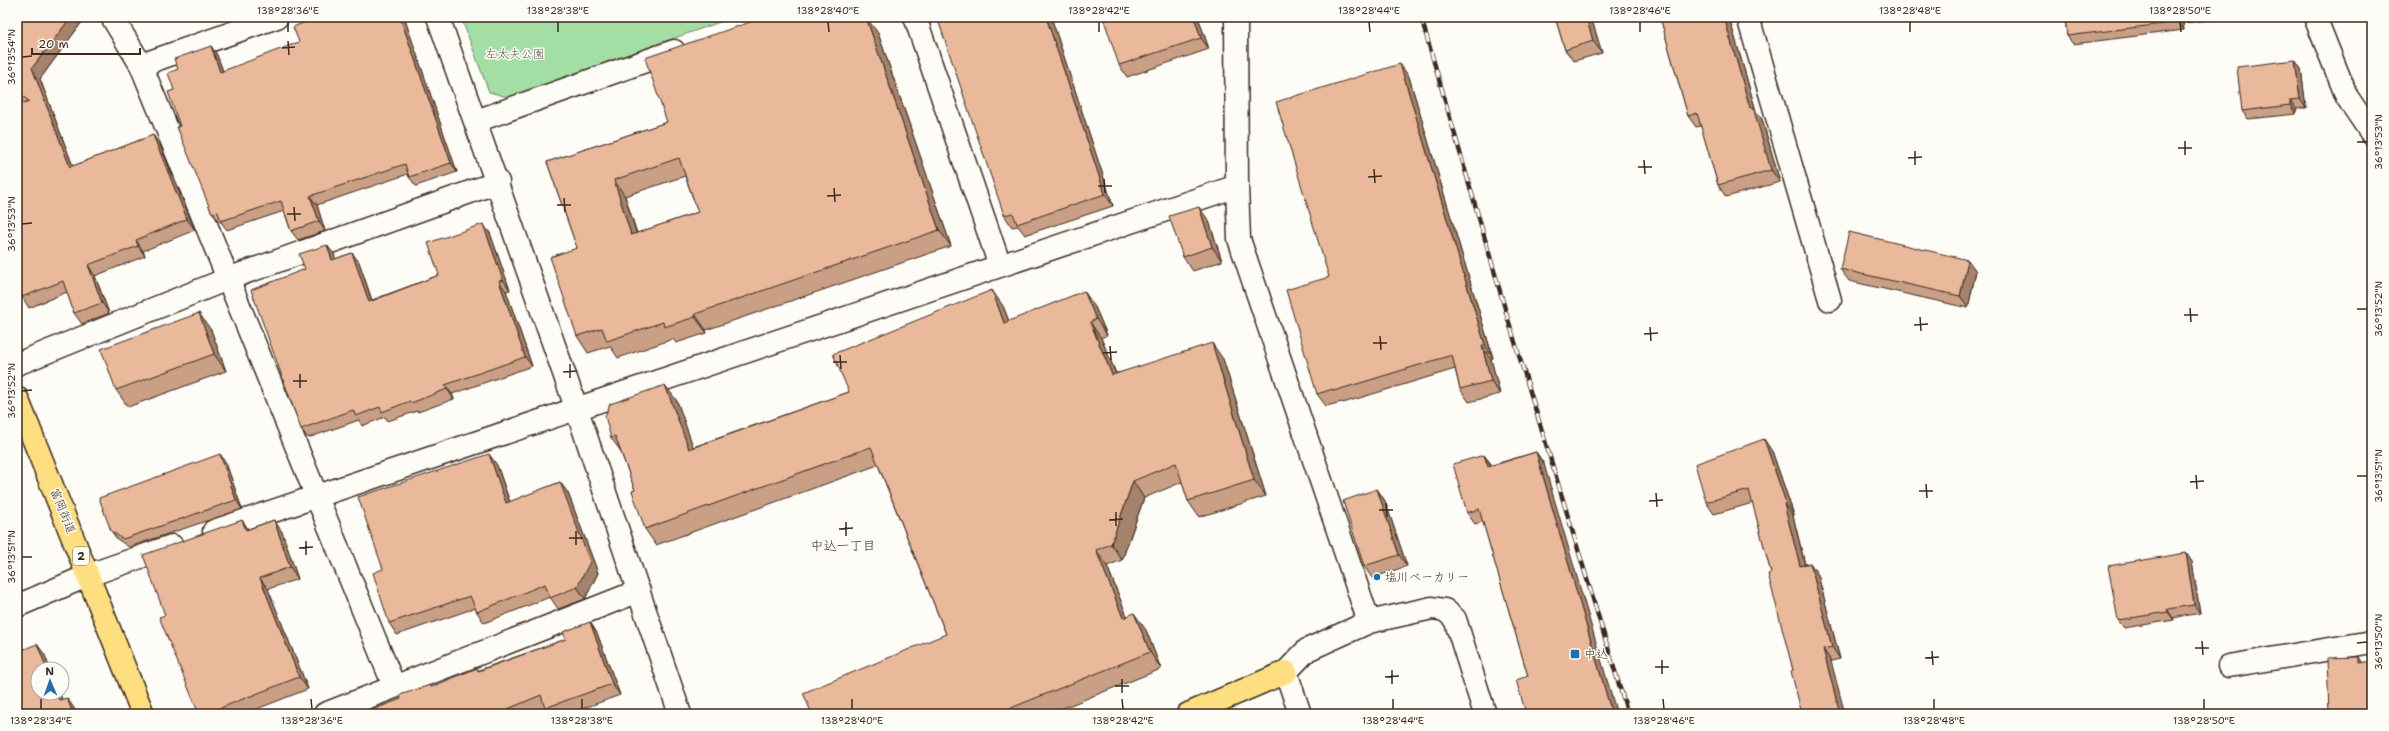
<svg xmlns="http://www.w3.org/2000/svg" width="2389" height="731" viewBox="0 0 2389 731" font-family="'Shantell Sans','Klee One',sans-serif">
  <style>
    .green { fill: #a3dfa5; stroke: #6f8462 }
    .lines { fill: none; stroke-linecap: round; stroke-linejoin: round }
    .minor-casing { stroke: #3b2a1e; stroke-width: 25 }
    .major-casing { stroke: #3b2a1e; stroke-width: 25 }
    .minor { stroke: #fdfcf7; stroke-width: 22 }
    .major { stroke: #fedf80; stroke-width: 22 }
    .rail-casing { stroke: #3b2a1e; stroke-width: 4.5 }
    .rail { stroke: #fdfcf7; stroke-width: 3; stroke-dasharray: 9; stroke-linecap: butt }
    .wall { fill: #c99f85; stroke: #3b2a1e; fill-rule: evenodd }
    .shaded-wall { fill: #a4826c; stroke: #3b2a1e }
    .building { fill: #eab99b; stroke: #3b2a1e; fill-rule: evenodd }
    .ticks { fill: none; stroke: #3b2a1e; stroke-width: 1.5 }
    .poi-dot { fill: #1f6fb2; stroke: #fdfcf7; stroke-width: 1.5 }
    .labels { text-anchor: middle; stroke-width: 3; stroke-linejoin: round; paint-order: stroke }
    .shield { fill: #fdfcf7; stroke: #75695f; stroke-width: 1 }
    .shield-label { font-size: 11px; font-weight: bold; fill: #3b2a1e }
    .park-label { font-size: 12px; fill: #555740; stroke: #fdfcf7 }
    .street-label { font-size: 12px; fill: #3b2a1e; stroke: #fdfcf7 }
    .poi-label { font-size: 12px; fill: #3b2a1e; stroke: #fdfcf7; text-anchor: start }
    .neighbourhood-label { font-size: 13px; fill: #3b2a1e; stroke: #fdfcf7 }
    .neatline { fill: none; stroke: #3b2a1e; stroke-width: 1.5 }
    .ticks-label { font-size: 10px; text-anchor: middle; fill: #3b2a1e }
  </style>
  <rect width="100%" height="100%" fill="#fdfcf7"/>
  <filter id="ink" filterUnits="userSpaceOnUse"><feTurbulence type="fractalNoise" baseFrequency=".025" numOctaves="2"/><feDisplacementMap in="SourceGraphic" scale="8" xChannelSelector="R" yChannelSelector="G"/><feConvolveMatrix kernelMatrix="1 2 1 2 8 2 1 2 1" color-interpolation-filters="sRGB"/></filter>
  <g filter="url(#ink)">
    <!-- green -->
    <path class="green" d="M461,17H734L508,97L489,92Z"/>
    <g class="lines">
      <defs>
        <path id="minor" d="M112,17L141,65L394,686
          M438,17L577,410L680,714
          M915,17L1000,266
          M1236,17L1237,186
          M1748,17L1830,300
          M2315,17L2347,97L2372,134
          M141,65L277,17
          M476,121L674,51
          M17,364L230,278L498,182
          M214,531L1237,186L1239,239L1369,622
          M17,606L89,575L172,546
          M2229,666L2372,642
          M325,714L639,591
          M1300,714L1286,672L1307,650L1369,622L1432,608L1445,610L1455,619L1485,714"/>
        <path id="major" d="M17,398L143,714
          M1188,714L1286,672"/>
      </defs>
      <!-- minor casing -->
      <use href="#minor" class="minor-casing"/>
      <!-- major casing -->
      <use href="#major" class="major-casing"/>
      <!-- minor -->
      <use href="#minor" class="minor"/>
      <!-- major -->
      <use href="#major" class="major"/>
      <defs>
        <path id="rail" d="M1421,17L1508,319L1628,714"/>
      </defs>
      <!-- rail casing -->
      <use href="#rail" class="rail-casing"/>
      <!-- rail -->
      <use href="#rail" class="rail"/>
    </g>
    <!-- wall -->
    <path class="wall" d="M17,17H78L82,22L40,79L73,166L153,135L160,145L195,230L143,251L145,256L95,276L109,313L82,324L74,313L67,292L29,308L21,295L17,297V106L25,103L17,97Z
      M404,17L457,172L416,186L409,177L408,174L317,205L325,231L298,240L291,231L284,211L227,230L221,222H220L218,220L211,211L180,126L174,90L178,69L211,46L217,55L223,71Z
      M765,17H862V18L878,33L951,246L706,330L707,333L676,343L673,339L618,358L610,346L588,353L577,336V248L547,162L667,122ZM685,176L698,212L637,233L625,196Z
      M1051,17L1113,206L1025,235L1018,226L1012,227L1004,215Z
      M1198,17L1209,49L1127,77L1119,65Z
      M1312,17H1321L1313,19Z
      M1555,17H1591L1602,53L1574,61L1565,50Z
      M1660,17H1729L1756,111L1762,119L1780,182L1726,197L1718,185L1701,126L1696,127L1688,116Z
      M2065,17H2236L2183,23L2184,30L2073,44L2067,36Z
      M2295,60L2301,69L2306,108L2296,109V114L2248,119L2242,111Z
      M1400,64L1409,77L1493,358L1491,359L1500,394L1469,402L1460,389L1455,369L1343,403L1342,402L1326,406L1317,394L1329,277Z
      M1209,221L1222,261L1193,271L1183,257Z
      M483,224L490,233L510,290L506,291L532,366L452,394L454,399L418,412L417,411L388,421L385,417L362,426L359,420L308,438L301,429L305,269L334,254L335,259L352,253L359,262L372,300L439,275Z
      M1840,269L1976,271L1968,308L1849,281Z
      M1003,306L1009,321L1095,307L1107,335L1101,338L1116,373L1223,359L1266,496L1199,517L1188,501L1182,482L1144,498L1122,560L1107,566L1127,616L1146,630L1161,669L1048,714H812L946,634L878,465L656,545L645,529L635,490L620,450L611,438L677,401L693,447L849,392Z
      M211,330L226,371L128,407L116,390Z
      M1772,451L1794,515L1793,516L1805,564L1810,563L1818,575L1840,659L1793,670L1771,573L1753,503L1714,514L1706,502Z
      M1536,452L1544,464L1528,676L1483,522L1475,524L1467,513L1484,455L1492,465Z
      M220,454L226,463L242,509L129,547L117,539L111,531Z
      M497,465L510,502L560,482L568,493L598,573L585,599L558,609L550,597L484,623L477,612L475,608L397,635L389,623L383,569Z
      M1377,489L1385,501L1407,566L1372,578L1364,566Z
      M242,520L248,529L274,520L282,532L298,579L268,589L308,689L244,714H199L165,615Z
      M2186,553L2192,562L2200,613L2173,618L2174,620L2124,628L2118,620Z
      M590,622L597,633L620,695L568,714H549L545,708L530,714H361L401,699L430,685L431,687L566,639Z"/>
    <!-- shaded-wall -->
    <path class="shaded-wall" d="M71,17H78L82,22L40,79L77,177L70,167L32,68Z
      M400,17H404L457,172L451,163Z
      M856,17H862L868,37L857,20Z
      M866,17L878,33L951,246L939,230Z
      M1046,17H1051L1113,206L1105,194Z
      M1194,17H1198L1209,49L1201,38Z
      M1586,17H1591L1602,53L1593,41Z
      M1724,17H1729L1756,111L1762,119L1780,182L1771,170L1750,108Z
      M2178,17H2179L2183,23L2184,30L2178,22Z
      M211,46L217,55L227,82L220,72Z
      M2295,60L2301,69L2306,108L2300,99Z
      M1400,64L1409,77L1493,358L1485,345Z
      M2290,100L2296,109V114L2290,105Z
      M153,135L160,145L195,230L187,219Z
      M614,180L625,196L642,252L631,235Z
      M310,196L317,205L325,231L319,221Z
      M1199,207L1209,221L1222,261L1212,247Z
      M483,224L490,233L510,290L503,280Z
      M136,240L143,251L145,256L138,246Z
      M327,245L334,254L339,269L332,260Z
      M352,253L359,262L375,311L369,302Z
      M1968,260L1976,271L1968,308L1960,296Z
      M88,265L95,276L109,313L102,303Z
      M499,281L506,291L532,366L525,357Z
      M992,290L1003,306L1016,339L1004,323Z
      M1084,291L1095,307L1107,335L1096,319Z
      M199,313L211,330L226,371L214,354Z
      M695,314L706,330L707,333L695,317Z
      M1090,322L1101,338L1123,391L1112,375Z
      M1212,343L1223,359L1266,496L1254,480Z
      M1482,346L1491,359L1500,394L1491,381Z
      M445,385L452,394L454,399L447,389Z
      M665,385L677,401L700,466L689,449Z
      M1764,439L1772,451L1794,515L1786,503Z
      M1536,452L1544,464L1617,714H1612Z
      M220,454L226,463L242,509L236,500Z
      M489,454L497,465L514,515L506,503Z
      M1484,455L1492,467H1488Z
      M1133,481L1144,498L1122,560L1111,544Z
      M560,482L568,493L598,573L585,599L577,587Z
      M1377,489L1385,501L1407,566L1399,555Z
      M1784,504L1793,516L1808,578L1800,566Z
      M242,520L250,532L246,530Z
      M274,520L282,532L298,579L290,567Z
      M1096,550L1107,566L1134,634L1123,618Z
      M2186,553L2192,562L2200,613L2194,605Z
      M17,562L20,569L17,572Z
      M1810,563L1818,575L1840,659L1832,647Z
      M260,578L268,589L308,689L299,677Z
      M2167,609L2173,618L2174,620L2168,612Z
      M1134,613L1146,630L1161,669L1150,652Z
      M590,622L597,633L620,695L612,684Z
      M37,644L45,655L50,669H47Z
      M1823,649L1831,661L1845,714H1840Z
      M2360,657L2366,666L2360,663Z
      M56,693H60L66,711L59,700Z
      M67,698L74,708L76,714H73Z"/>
    <!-- building -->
    <path class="building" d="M17,17H71L32,68L70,167L153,135L187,219L136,240L138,246L88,265L102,303L74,313L63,281L22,297L17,285V106L29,101L17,92Z
      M318,17H400L451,163L409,177L405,164L310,196L319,221L291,231L281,201L221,221L218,212L214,213L211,211L177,127L180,126L168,92L174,90L168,73L178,69L174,59L211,46L220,72L299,42L293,27Z
      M765,17H856L857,20L866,17L939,230L695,314V317L664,327L663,322L607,341L602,328L577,336L550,257L577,248L547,162L667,122L645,58ZM679,158L698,212L631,235L614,180Z
      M937,17H1046L1105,194L1017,224L1013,213L1004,215Z
      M1103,17H1194L1201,38L1119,65Z
      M1555,17H1586L1593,41L1565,50Z
      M1660,17H1724L1750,108L1753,107L1771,170L1718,185L1697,113L1688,116Z
      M2065,17H2178V22L2067,36Z
      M2295,60L2300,99L2290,100V105L2242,111L2237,67Z
      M1400,64L1485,345L1482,346L1491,381L1460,389L1452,355L1334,391L1333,389L1317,394L1286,290L1329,277L1276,102Z
      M1199,207L1212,247L1183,257L1169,216Z
      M483,224L503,280L499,281L525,357L445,385L447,389L411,403L410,401L382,412L380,407L356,416L353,410L301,429L251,290L305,269L299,254L327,245L332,260L352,253L369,302L439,275L428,243Z
      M1849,232L1968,260L1960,296L1840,269Z
      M992,290L1004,323L1084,291L1096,319L1090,322L1112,375L1212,343L1254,480L1188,501L1176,463L1133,481L1111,544L1096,550L1123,618L1134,613L1150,652L996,714H812L803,693L946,634L871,447L645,529L632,491L635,490L615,436L611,438L605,416L610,404L665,385L689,449L849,392L833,354Z
      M199,313L214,354L116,390L101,349Z
      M1764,439L1786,503L1784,504L1800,566L1810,563L1832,647L1823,649L1840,714H1802L1791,671L1793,670L1768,574L1771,573L1749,490L1706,502L1695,464Z
      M1536,452L1612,714H1526L1516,680L1528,676L1479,509L1467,513L1453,464L1484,455L1488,467Z
      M220,454L236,500L123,539L111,531L99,498Z
      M489,454L506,503L560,482L590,562L577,587L550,598L545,584L477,612L470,596L389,623L373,573L383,569L358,497Z
      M1377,489L1399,555L1364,566L1343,501Z
      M242,520L246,530L274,520L290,567L260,578L299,677L205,714H199L159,617L165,615L143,555Z
      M2186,553L2194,605L2167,609L2168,612L2118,620L2108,566Z
      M590,622L612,684L545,708L541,695L496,714H361L401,699L400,695L430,685L431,687L477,668L478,671L566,639L563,632Z
      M37,644L47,669H38V693H56L59,700L67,698L73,714H17V652Z
      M2360,657V663L2372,661V714H2329L2327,658Z"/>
  </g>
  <!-- ticks -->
  <path class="ticks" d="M288,22V32M558,22V32M828,22L829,32M1099,22V32M1369,22L1370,32M1640,22V32M1910,22V32M2180,22L2181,32M288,41L289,55M282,48L295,47M22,57L32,56M2185,141V155M2357,142H2367M2178,148H2192M1915,151V165M1908,158L1922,157M1644,160L1645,174M1638,167H1652M1374,169L1375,183M1368,177L1382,176M1104,179L1105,193M1098,186H1112M834,188L835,202M827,196L841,195M564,198L565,212M557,205H571M294,207L295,221M287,214H301M22,224L32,223M2190,308L2191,322M2357,309H2367M2184,315H2198M1920,317L1921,331M1914,325L1928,324M1650,327L1651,341M1644,334L1658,333M1380,336L1381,350M1373,343H1387M1110,346L1111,360M1103,353L1117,352M840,355L841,369M833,362H847M570,364V378M563,372L577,371M300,374V388M293,381H307M22,391L32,390M2196,475L2197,489M2357,476H2367M2190,482L2204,481M1926,484L1927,498M1919,491H1933M1656,493L1657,507M1649,501L1663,500M1386,503L1387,517M1379,510H1393M1116,512V526M1109,520L1123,519M846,522V536M839,529L853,528M576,531V545M569,538H583M306,541V555M299,548L313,547M22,557H32M2202,641L2203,655M2357,643L2367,642M2195,648H2209M1932,651L1933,665M1925,658L1939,657M1662,660V674M1655,667H1669M1392,670V684M1385,677L1399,676M1122,679V693M1115,686H1129M41,699V709M311,699L312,709M582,699V709M852,699V709M1122,699L1123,709M1393,699V709M1663,699L1664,709M1934,699V709M2204,699V709"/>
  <!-- markers -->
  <g class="poi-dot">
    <circle cx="1377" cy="577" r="4"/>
    <rect x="1570" y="649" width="10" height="10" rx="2"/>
  </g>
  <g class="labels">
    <!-- shield labels -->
    <rect class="shield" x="73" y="547" width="16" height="18" rx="3"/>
    <g class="shield-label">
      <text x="81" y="560">2</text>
    </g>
    <!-- park labels -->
    <g class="park-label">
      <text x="515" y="58">左太夫公園</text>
    </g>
    <!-- street labels -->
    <g class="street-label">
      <text transform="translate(63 511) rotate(68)" y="4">富岡街道</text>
    </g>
    <!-- poi labels -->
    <g class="poi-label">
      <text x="1385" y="581">塩川ベーカリー</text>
      <text x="1584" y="658">中込</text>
    </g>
    <!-- neighbourhood labels -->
    <g class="neighbourhood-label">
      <text x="843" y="550">中込一丁目</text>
    </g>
  </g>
  <!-- margin -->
  <rect width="2389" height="731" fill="none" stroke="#fdfcf7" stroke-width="44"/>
  <!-- north arrow -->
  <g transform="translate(50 681) rotate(358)"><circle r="19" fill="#fdfcf7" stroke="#afa8a0"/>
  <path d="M0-3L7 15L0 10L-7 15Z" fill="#1f6fb2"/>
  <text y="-6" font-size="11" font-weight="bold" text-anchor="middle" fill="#3b2a1e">N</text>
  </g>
  <!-- scale -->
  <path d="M32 48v6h108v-6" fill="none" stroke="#3b2a1e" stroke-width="2"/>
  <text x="38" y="48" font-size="12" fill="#3b2a1e" stroke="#fdfcf7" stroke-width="3" paint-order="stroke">20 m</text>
  <rect x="22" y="22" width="2345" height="687" class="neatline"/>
  <g class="ticks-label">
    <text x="288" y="14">138°28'36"E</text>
    <text x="558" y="14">138°28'38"E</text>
    <text x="828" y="14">138°28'40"E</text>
    <text x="1099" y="14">138°28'42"E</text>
    <text x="1369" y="14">138°28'44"E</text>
    <text x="1640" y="14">138°28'46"E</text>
    <text x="1910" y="14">138°28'48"E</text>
    <text x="2180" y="14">138°28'50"E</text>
    <text transform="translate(11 57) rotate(-90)" y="4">36°13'54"N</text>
    <text transform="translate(2378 142) rotate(-90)" y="4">36°13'53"N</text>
    <text transform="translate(11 224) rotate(-90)" y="4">36°13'53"N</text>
    <text transform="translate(2378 309) rotate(-90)" y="4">36°13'52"N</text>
    <text transform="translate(11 391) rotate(-90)" y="4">36°13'52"N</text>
    <text transform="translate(2378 476) rotate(-90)" y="4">36°13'51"N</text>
    <text transform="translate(11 557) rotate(-90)" y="4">36°13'51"N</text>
    <text transform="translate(2378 642) rotate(-90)" y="4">36°13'50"N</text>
    <text x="41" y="724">138°28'34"E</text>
    <text x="312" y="724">138°28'36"E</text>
    <text x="582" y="724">138°28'38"E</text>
    <text x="852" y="724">138°28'40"E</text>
    <text x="1123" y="724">138°28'42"E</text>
    <text x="1393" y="724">138°28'44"E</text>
    <text x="1664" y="724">138°28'46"E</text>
    <text x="1934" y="724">138°28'48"E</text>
    <text x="2204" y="724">138°28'50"E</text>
  </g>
</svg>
